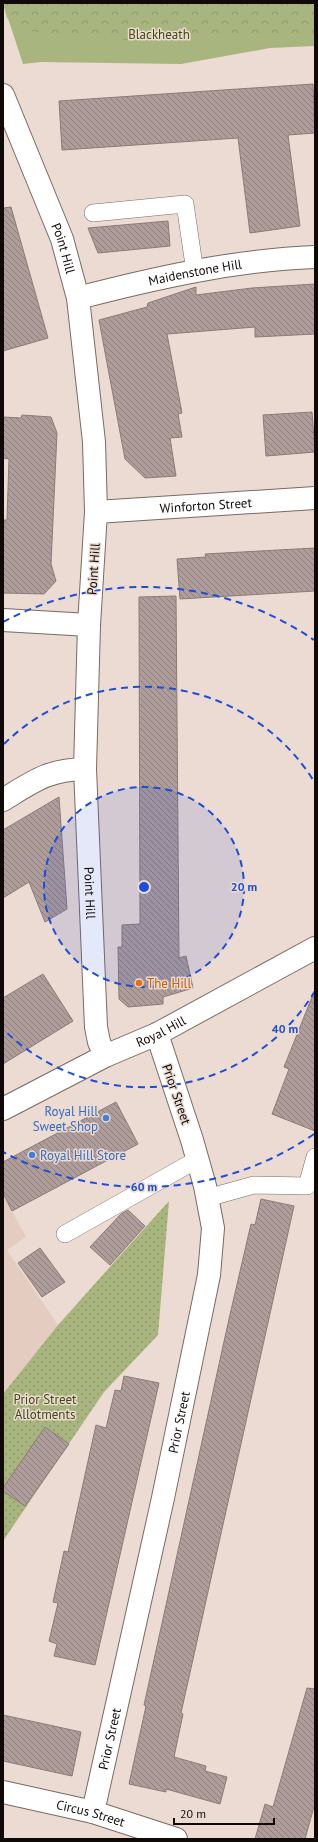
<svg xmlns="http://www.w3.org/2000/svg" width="318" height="1842" viewBox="0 0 318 1842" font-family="'PT Sans',sans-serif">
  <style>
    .built { fill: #e4cdc0 }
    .green { fill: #a8b57e }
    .forest { fill: url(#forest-crowns) }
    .garden { fill: url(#garden-dots) }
    .building { fill: url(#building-back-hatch); stroke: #8c7a79 }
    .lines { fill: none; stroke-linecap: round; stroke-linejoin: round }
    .lane-casing { stroke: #796a62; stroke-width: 18 }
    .street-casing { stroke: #796a62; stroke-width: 24 }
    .lane { stroke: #fff; stroke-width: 17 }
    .street { stroke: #fff; stroke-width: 22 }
    .ring { fill: none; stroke: #1d4ed8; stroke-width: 2; stroke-dasharray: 7 5 }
    .food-dot { fill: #e8710a; stroke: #ebdbd2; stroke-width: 1.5 }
    .shop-dot { fill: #3f7fe0; stroke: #ebdbd2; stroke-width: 1.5 }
    .labels { text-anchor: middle; stroke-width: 3; stroke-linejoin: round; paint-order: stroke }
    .park-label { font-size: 13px; fill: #404910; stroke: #ebdbd2 }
    .street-label { font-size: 13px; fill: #0f0a08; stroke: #ebdbd2 }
    .food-label { font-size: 13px; fill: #c56008; stroke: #ebdbd2; text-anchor: start }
    .shop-label { font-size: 13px; fill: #366cbe; stroke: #ebdbd2; text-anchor: end }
    .centre { fill: #1d4ed8; stroke: #ebdbd2; stroke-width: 2 }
    .ring-label { font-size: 12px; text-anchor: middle; font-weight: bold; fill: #1d4ed8; stroke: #ebdbd2; stroke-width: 3; stroke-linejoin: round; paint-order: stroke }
  </style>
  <defs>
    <pattern id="forest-crowns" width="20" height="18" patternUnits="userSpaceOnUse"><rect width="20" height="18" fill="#a8b57e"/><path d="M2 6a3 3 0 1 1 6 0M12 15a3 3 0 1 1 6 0" fill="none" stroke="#8f9a6b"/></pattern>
    <pattern id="garden-dots" width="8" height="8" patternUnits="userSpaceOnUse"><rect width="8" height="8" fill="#a8b57e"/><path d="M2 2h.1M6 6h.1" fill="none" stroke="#8f9a6b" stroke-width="1.8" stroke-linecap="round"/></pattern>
    <pattern id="building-back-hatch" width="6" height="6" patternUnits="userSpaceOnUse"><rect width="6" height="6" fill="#af9d9b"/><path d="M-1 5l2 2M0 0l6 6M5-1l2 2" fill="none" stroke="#8d7e7c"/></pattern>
  </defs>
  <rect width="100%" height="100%" fill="#ebdbd2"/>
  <!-- built -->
  <path class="built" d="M3,1194L26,1237L7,1250L58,1325L3,1394Z"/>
  <!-- green -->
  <path class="green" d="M3,3H315V46L270,48L181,64L41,62L23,64Z"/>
  <!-- forest -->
  <path class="forest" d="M3,3H315V35L127,40L68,37L24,30L7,18Z"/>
  <!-- garden -->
  <path class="garden" d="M169,1201L158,1335L104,1392L3,1541V1394L58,1325Z"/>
  <!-- building -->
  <path class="building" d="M313,84L315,133L288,135L300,226L250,233L238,138L62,150L59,101Z
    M11,207L48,338L3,351V208Z
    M168,221L170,246L98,253L88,228Z
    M315,284V334L255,337V327L167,334L182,413L178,414L182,437L170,438L176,476L145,478L125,459L99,320L147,307L148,303L196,287V295L252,288Z
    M312,412L315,452L266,456L263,415Z
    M22,415L51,417L57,433L51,564L56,581L44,594L3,593V545L4,520H7L9,459L3,458V417L21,418Z
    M315,548V591L180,599L177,559L206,557L205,554Z
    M176,596L179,958L186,956L193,988L163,997V1004L128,1007L119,999L118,947H122V925L140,924L139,597Z
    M59,797L67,909L45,922L29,882L3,898V830Z
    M43,974L73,1021L3,1064V998Z
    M314,992L315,993V1131L272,1114L289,1069L284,1067Z
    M116,1102L138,1144L12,1211L3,1193V1162Z
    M261,1199L294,1206L181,1713L183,1714L174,1757L206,1766L205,1771L227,1777L220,1804L166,1789V1792L129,1784L146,1706L144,1705L229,1319L251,1224L255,1225Z
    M128,1210L145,1226L110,1265L90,1247L121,1214Z
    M40,1248L65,1282L42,1297L18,1263Z
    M124,1376L159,1383L95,1665L54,1656L57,1644L49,1641L58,1603L53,1602L64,1551L68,1552L96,1425L106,1428L115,1390L121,1391Z
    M45,1427L69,1444L25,1506L3,1491V1488Z
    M307,1688L315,1689V1803L305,1839H255L265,1804L273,1807Z
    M3,1715L81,1732L72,1776L3,1761Z"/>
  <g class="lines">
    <defs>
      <path id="lane" d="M93,213L185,204L195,272
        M207,1198L254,1185L307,1186L315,1157
        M65,1234L198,1159"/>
      <g id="street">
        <path id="s1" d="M3,95L62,239L78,298L94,442L96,512L89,625L85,769L96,1027L99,1042L105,1056"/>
        <path id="s2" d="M78,298C155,278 235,260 315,257"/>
        <path id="s3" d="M96,512L315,498"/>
        <path d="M3,620L89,625"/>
        <path d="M3,800C34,781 47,770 85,769"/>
        <path id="s4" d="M3,1109L105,1056L157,1034L315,948"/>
        <path id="s5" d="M3,1792L93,1812L176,1839"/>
        <path id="s6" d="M93,1812L163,1498L209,1275L213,1228L205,1186L192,1140L157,1034"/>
      </g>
    </defs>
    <!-- lane casing -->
    <use href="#lane" class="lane-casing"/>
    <!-- street casing -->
    <use href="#street" class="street-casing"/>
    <!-- lane -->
    <use href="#lane" class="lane"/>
    <!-- street -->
    <use href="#street" class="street"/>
  </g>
  <!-- distance rings -->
  <circle cx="144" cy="887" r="100" fill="#1d4ed8" fill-opacity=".12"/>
  <g class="ring">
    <circle cx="144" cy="887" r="100"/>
    <path d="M315 991A200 200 0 0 1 4 1030M4 744A200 200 0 0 1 315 783"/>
    <path d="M314 1134A300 300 0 0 1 3 1152M3 622A300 300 0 0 1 314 640"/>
  </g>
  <!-- markers -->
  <circle class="food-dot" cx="139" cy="983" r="4"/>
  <g class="shop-dot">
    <circle cx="106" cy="1118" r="4"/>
    <circle cx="32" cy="1155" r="4"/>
  </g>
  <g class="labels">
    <!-- park labels -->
    <g class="park-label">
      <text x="159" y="39">Blackheath</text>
      <text x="45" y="1404">Prior Street<tspan x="45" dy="15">Allotments</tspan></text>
    </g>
    <!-- street labels -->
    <g class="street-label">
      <text dy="5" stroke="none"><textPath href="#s1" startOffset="165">Point Hill</textPath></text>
      <text dy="5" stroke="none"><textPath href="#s2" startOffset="120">Maidenstone Hill</textPath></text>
      <text dy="5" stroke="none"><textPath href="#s3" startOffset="110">Winforton Street</textPath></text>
      <text transform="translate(93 569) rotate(-86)" y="5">Point Hill</text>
      <text dy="5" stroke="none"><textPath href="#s1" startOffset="813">Point Hill</textPath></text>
      <text dy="5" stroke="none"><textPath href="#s4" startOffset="176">Royal Hill</textPath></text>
      <text transform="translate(177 1094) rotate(71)" y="5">Prior Street</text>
      <text dy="5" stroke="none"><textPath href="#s6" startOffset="399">Prior Street</textPath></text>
      <text dy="5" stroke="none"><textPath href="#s6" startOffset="75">Prior Street</textPath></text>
      <text dy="5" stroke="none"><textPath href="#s5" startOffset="90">Circus Street</textPath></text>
    </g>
    <!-- food labels -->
    <g class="food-label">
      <text x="147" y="988">The Hill</text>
    </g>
    <!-- shop labels -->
    <g class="shop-label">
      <text x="98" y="1116">Royal Hill<tspan x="98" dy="15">Sweet Shop</tspan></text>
      <text x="40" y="1160" text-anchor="start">Royal Hill Store</text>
    </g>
  </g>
  <circle cx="144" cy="887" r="6" class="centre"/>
  <g class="ring-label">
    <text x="244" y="891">20 m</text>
    <text x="285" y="1033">40 m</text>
    <text x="144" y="1191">60 m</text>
  </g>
  <!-- border -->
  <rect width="318" height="1842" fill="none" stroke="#0f0a08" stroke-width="8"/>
  <!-- scale -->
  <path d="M174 1818v6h100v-6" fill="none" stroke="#0f0a08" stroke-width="2"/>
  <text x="180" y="1818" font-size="12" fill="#0f0a08" stroke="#ebdbd2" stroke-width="3" paint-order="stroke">20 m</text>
</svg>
